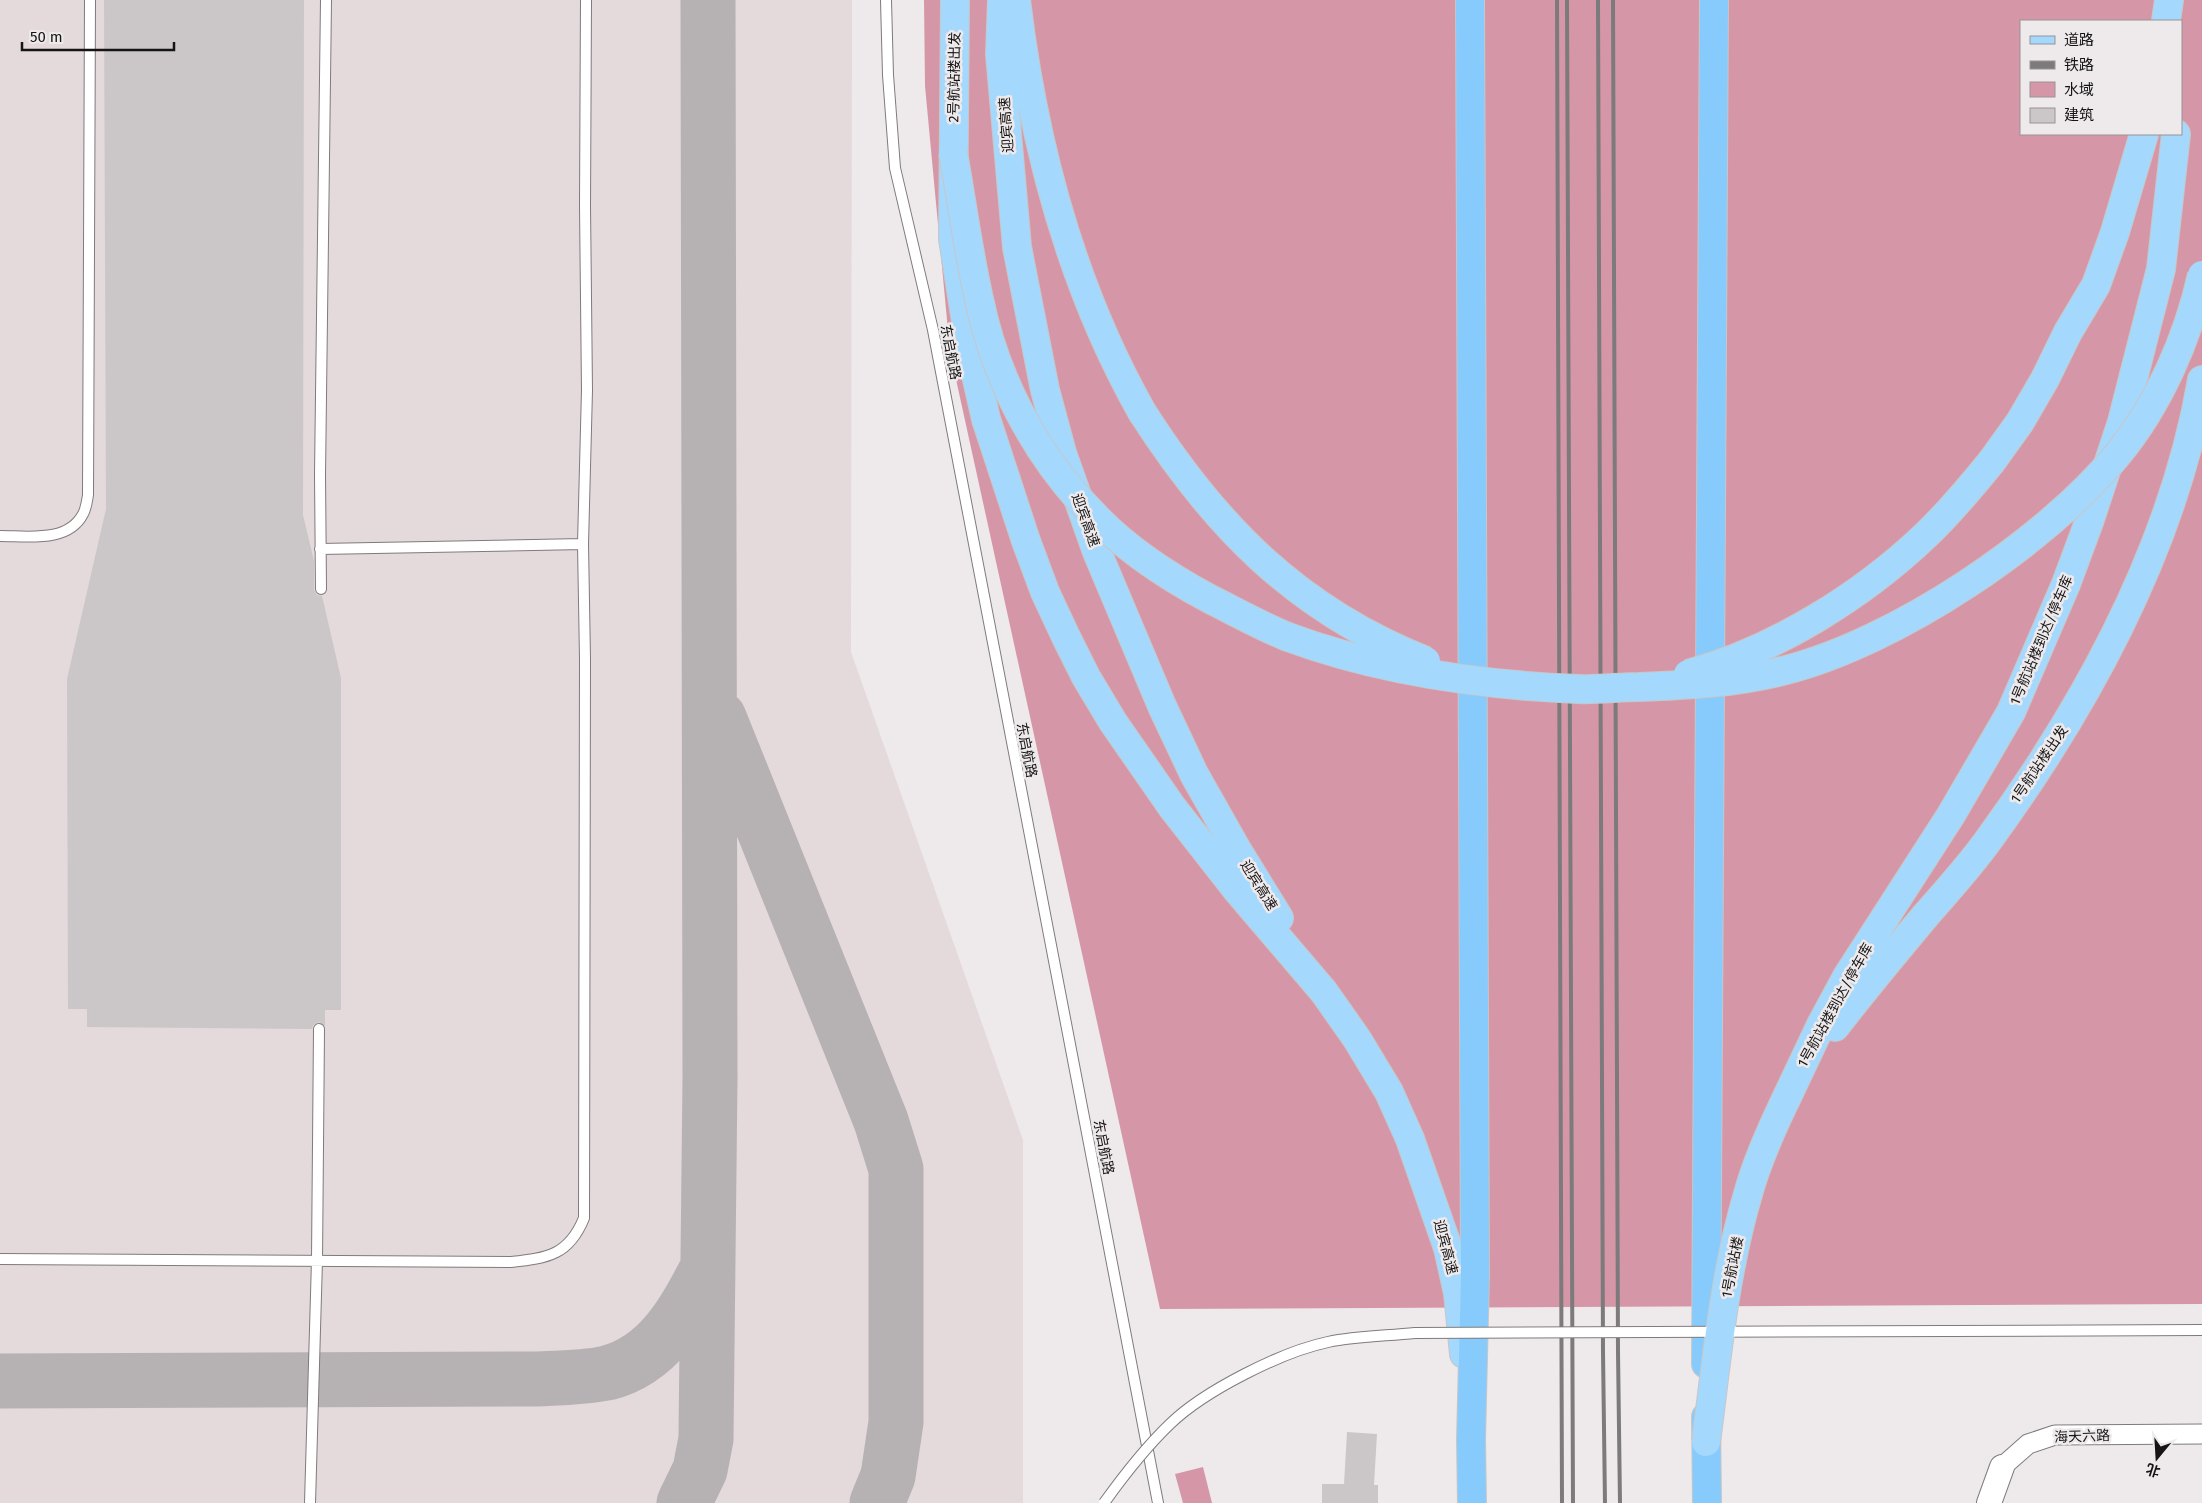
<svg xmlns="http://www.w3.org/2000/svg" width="2202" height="1503" viewBox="0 0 2202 1503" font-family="'Fira Sans','Noto Sans SC',sans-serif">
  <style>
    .built { fill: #e4d9db }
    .water { fill: #d597a7; fill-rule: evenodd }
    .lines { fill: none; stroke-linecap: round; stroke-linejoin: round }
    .taxiway { stroke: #b6b2b3; stroke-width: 55 }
    .building { fill: #cbc7c8 }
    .service-casing { stroke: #7f7b7c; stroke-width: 12 }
    .minor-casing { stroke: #7f7b7c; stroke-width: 21 }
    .tertiary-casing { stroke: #7f7b7c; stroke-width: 26 }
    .primary-casing { stroke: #c7c7c7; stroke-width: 30 }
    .trunk-casing { stroke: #c7c7c7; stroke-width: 30 }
    .service { stroke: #fff; stroke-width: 10 }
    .minor { stroke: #fff; stroke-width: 19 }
    .tertiary { stroke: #fff; stroke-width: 24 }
    .primary { stroke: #a5d8fd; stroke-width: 28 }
    .trunk { stroke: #87cbfc; stroke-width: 28 }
    .rail { stroke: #7d7a7b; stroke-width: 4 }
    .service-bridge-casing { stroke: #7f7b7c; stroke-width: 12; stroke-linecap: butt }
    .primary-bridge-casing { stroke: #c7c7c7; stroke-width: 30; stroke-linecap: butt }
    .service-bridge { stroke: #fff; stroke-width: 10 }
    .primary-bridge { stroke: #a5d8fd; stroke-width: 28 }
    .labels { text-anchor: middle; stroke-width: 5; stroke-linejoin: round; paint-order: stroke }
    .street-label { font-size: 14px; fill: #161415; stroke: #eeeaeb }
  </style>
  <rect width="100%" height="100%" fill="#eeeaeb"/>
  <!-- built -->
  <path class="built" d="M0,0H852L851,652L1023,1140V1503H0Z"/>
  <!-- water -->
  <path class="water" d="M924,0H2202V1304L1160,1309L950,352L925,86ZM2021,21H2181V134H2021Z
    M1203,1467L1212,1503H1183L1175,1474Z"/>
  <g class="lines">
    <!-- taxiway -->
    <path class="taxiway" d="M719,718L881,1121L896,1169V1422L888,1476L877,1503
      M0,1381L535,1379C558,1378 584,1378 607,1373C659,1360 684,1313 707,1269
      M684,1503L700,1470L706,1439L710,1078L708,0"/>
  </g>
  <!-- building -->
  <path class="building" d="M104,0H304L303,515L314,561V590L317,595L322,596L341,678V1010H325V1026L319,1022L313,1025L312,1029L87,1027V1009H68L67,679L106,509Z
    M1347,1432L1377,1434L1374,1485H1378V1503H1322V1484H1344Z"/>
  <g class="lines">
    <defs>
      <path id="service" d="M886,0L888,75L895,168L933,330L1158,1503
        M0,536C28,536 68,543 83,514C86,509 87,501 88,495L90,0
        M320,549L583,544
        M321,589L320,475L326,0
        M0,1259L511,1262C548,1258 569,1255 584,1218L585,659L583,544L587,390L585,206L586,0
        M310,1503L317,1260L319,1029"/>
      <path id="minor" d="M2002,1467L2028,1444L2055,1435L2202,1434"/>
      <path id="tertiary" d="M1989,1503L2002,1467"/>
      <path id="primary" d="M955,0L953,239L971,353L986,419L1026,541L1045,592L1066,637L1086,677L1113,722L1172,807L1237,890L1324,992L1357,1039L1389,1092L1410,1139L1448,1248L1458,1293L1464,1354
        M1002,0L1000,54L1017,247L1045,390L1062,453L1097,552L1162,706L1194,774L1237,850L1279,918
        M1016,0C1033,142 1071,286 1142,412
        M2166,21L2169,0
        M1992,461L2020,422L2045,379L2068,332L2096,285L2115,232L2144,134
        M1835,1027C1864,989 1895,952 1926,915C1947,891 1968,868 1987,842C2087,705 2173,549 2202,380
        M1786,1099L1821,1025L1848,975L1951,815L2011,712L2066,584L2089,522L2122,422L2161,269L2176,134"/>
      <path id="trunk" d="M1470,0L1475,1275L1471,1440L1472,1503
        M1706,1364L1714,0
        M1706,1417L1707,1503"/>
    </defs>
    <!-- service casing -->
    <use href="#service" class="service-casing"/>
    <!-- minor casing -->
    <use href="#minor" class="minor-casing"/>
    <!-- tertiary casing -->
    <use href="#tertiary" class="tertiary-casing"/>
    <!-- primary casing -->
    <use href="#primary" class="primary-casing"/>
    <!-- trunk casing -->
    <use href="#trunk" class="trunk-casing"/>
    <!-- service -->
    <use href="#service" class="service"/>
    <!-- minor -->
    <use href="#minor" class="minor"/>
    <!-- tertiary -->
    <use href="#tertiary" class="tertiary"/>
    <!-- primary -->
    <use href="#primary" class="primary"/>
    <!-- trunk -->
    <use href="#trunk" class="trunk"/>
    <!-- rail -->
    <path class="rail" d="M1557,0L1562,1503
      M1567,0L1573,1503
      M1598,0L1603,1352L1605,1503
      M1613,0L1618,1352L1620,1503"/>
    <defs>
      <path id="service-bridge" d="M1104,1503C1124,1475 1145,1448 1170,1424C1204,1391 1281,1352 1328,1342C1356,1336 1386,1336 1415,1333L2202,1330"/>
      <path id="primary-bridge" d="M953,153C962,202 968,251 979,299C995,378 1035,454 1091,512C1124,548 1167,576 1210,599C1236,612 1261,626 1288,637C1380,671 1481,685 1578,689C1599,690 1619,687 1639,687C1690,685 1736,683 1786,670C1896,642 2046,542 2118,454C2159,404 2188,338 2202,275
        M1142,412C1215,526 1297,610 1426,661
        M1688,674C1774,651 1862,596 1926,535C1950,512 1971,487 1992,461
        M1706,1442C1717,1359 1724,1275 1748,1194C1757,1161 1771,1130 1786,1099"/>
    </defs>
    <!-- service-bridge casing -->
    <use href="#service-bridge" class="service-bridge-casing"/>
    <!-- primary-bridge casing -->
    <use href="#primary-bridge" class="primary-bridge-casing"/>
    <!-- service-bridge -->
    <use href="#service-bridge" class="service-bridge"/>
    <!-- primary-bridge -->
    <use href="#primary-bridge" class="primary-bridge"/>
  </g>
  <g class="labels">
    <!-- street labels -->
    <g class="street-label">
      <text transform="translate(954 77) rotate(-89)" y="5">2号航站楼出发</text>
      <text transform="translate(1006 125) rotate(-94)" y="5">迎宾高速</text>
      <text transform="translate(951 352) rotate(79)" y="5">东启航路</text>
      <text transform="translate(1086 520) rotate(70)" y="5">迎宾高速</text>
      <text transform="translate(2041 640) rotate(-67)" y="5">1号航站楼到达/停车库</text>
      <text transform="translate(1027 750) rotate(79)" y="5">东启航路</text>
      <text transform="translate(2039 764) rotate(-56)" y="5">1号航站楼出发</text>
      <text transform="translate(1259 885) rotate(58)" y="5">迎宾高速</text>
      <text transform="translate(1835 1005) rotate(-61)" y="5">1号航站楼到达/停车库</text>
      <text transform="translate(1104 1147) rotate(79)" y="5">东启航路</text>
      <text transform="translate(1446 1247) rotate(75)" y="5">迎宾高速</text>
      <text transform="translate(1732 1267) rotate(-79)" y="5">1号航站楼</text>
      <text transform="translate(2082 1436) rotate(-2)" y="5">海天六路</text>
    </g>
  </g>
  <!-- legend -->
  <rect x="2020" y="20" width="162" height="115" fill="#eeeaeb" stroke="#989495"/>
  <rect x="2030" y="36" width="25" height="8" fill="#a5d8fd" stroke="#989495"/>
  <text x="2064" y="45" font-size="15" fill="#161415">道路</text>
  <rect x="2030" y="61" width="25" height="8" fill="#7d7a7b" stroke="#989495"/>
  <text x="2064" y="70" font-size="15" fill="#161415">铁路</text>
  <rect x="2030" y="82" width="25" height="15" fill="#d597a7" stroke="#989495"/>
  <text x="2064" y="95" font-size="15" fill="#161415">水域</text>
  <rect x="2030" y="108" width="25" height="15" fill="#cbc7c8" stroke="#989495"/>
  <text x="2064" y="120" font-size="15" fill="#161415">建筑</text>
  <!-- north arrow -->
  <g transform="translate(2157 1458) rotate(198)" stroke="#eeeaeb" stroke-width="4" paint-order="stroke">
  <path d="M0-4L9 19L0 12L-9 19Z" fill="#161415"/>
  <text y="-8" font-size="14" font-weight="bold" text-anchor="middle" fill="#161415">北</text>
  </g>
  <!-- scale -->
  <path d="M22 42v8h152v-8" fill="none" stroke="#161415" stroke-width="2.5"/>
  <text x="30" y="42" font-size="15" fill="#161415" stroke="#eeeaeb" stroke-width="4" paint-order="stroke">50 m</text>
</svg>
